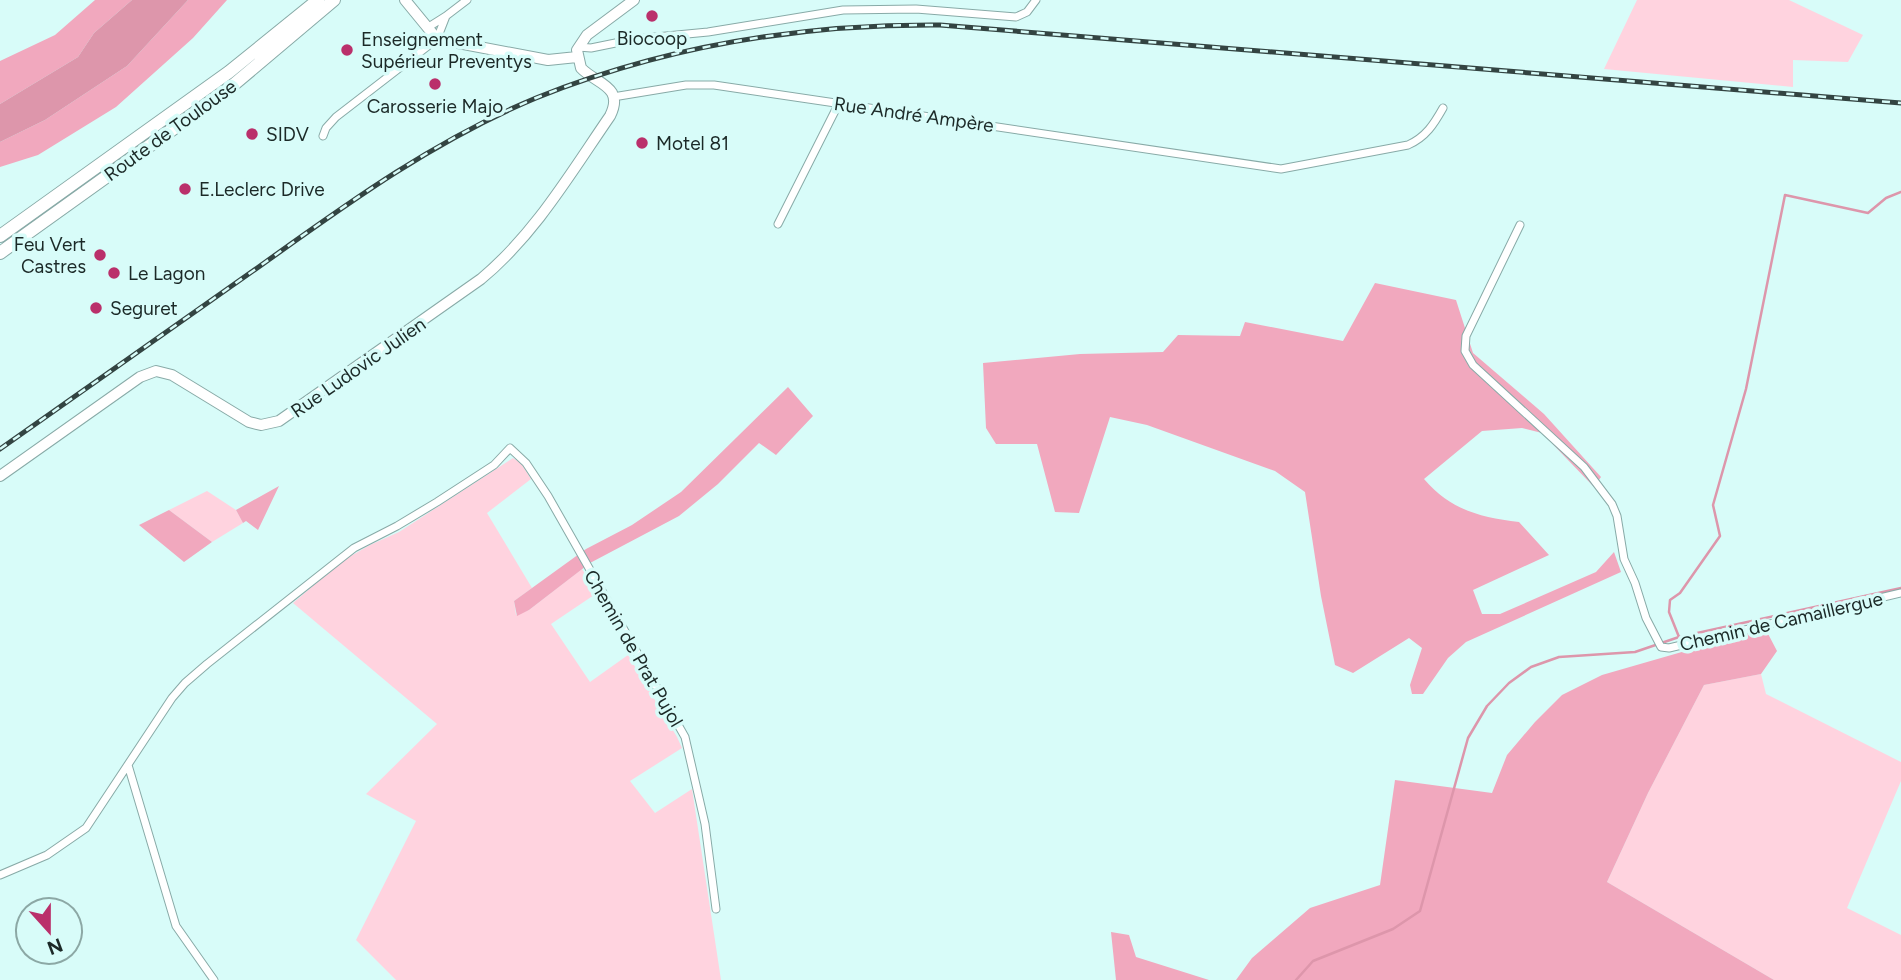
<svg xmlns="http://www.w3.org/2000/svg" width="1901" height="980" viewBox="0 0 1901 980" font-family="Figtree,sans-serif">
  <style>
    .green { fill: #ffd3df }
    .forest { fill: #f1a8be }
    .water { fill: #dd96ab }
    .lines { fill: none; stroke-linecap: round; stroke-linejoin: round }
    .stream { stroke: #dd96ab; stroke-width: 2.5 }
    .minor-casing { stroke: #88aaa7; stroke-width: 9 }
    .secondary-casing { stroke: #88aaa7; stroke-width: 12 }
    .primary-casing { stroke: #88aaa7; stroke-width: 14 }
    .minor { stroke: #fff; stroke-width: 7 }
    .secondary { stroke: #fff; stroke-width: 10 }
    .primary { stroke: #fff; stroke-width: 12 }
    .rail-casing { stroke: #334442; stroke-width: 5 }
    .rail { stroke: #d8fcf9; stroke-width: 2.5; stroke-dasharray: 8; stroke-linecap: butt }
    .poi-dot { fill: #ba306b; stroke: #d8fcf9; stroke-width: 2.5 }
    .labels { text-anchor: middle; stroke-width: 7; stroke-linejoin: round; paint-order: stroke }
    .poi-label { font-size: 19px; fill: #1b2927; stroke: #d8fcf9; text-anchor: start }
    .street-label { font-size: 19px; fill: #1b2927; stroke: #d8fcf9 }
  </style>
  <rect width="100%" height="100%" fill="#d8fcf9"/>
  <!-- green -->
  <path class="green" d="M1637,0H1789L1863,35L1848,62L1793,60V87L1604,69Z
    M513,458L521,463L531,479L487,513L532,588L514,601L516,615L529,610L582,569L597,593L551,624L590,682L628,655L677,737L682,748L630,781L655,813L692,789L721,980H396L356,940L416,821L366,794L437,724L293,603L342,561L370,545L399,532Z
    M207,491L236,510L243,523L212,542L169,510Z
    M1761,674L1766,694L1901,762V781L1847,908L1901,935V980H1774L1607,882L1648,793L1704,685Z"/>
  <!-- forest -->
  <path class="forest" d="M95,0H132L94,33L78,57L0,104V61L55,35Z
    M188,0H227L193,38L116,107L38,155L0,167V142L45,120L127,66Z
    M1375,283L1456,300L1473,353L1544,414L1601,477L1594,487L1542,433L1522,428L1482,431L1424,479C1451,510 1479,517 1519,522L1549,555L1473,590L1482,614H1500L1596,572L1614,552L1621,572L1466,642L1448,658L1423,694H1412L1410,685L1422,648L1409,638L1353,673L1335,665L1321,596L1305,492L1275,471L1147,425L1110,417L1079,513L1055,512L1037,444H996L986,428L983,363L1080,354L1163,352L1178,335L1240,336L1245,322L1343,341Z
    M788,387L813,416L776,455L759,443L718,484L679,516L590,563L529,610L517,616L514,601L586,549L632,525L681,492Z
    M279,486L258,530L246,521L243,523L236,510Z
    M169,510L212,542L184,562L139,525Z
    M1765,628L1777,651L1761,674L1704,685L1648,793L1607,882L1774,980H1236L1252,958L1310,908L1380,885L1395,780L1492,793L1507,755L1535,722L1562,695L1602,675Z
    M1111,932L1129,935L1136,957L1209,980H1116Z"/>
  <!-- water -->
  <path class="water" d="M132,0H188L127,66L45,120L0,142V104L78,57L94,33Z"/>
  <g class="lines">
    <!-- stream -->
    <path class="stream" d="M1679,637L1669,612L1670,600L1680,593L1720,536L1713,505L1746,389L1785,195L1868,213L1886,198L1901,192
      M1296,980L1313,961L1393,929L1420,911L1468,738L1487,706L1509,683L1531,667L1559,657L1635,652L1679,637L1901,588"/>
    <defs>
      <path id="minor" d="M446,16L467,0
        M578,47L591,48L635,39L708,32L843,10L916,9L1016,17L1027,12L1036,0
        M613,97L686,85H714L1281,169L1408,145C1426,137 1434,124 1443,108
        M323,136L326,128L336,117L437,39L446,16L427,28
        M778,224L839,103
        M1520,225L1466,336L1465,351L1473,365L1584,467L1612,504L1617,516L1624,559L1635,583L1646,618L1661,647L1669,648L1901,593
        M128,765L176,926L214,980
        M0,875L47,855L86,828L172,698L185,683L207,664L354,548L397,526L437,502L494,465L510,448L526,463L548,496L685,737L705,824L716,909"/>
      <path id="secondary" d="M405,0L437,39L548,60L577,57
        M0,476L140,377L156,371L172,375L249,422L261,425L279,421L481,279C535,234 570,174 610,116C625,86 596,84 581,68L577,50L587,35L634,0"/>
      <path id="primary" d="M0,236L229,72L318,0
        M0,253L226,91L334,0"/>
    </defs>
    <!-- minor casing -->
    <use href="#minor" class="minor-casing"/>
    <!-- secondary casing -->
    <use href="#secondary" class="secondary-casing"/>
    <!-- primary casing -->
    <use href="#primary" class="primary-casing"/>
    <!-- minor -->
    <use href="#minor" class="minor"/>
    <!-- secondary -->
    <use href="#secondary" class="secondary"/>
    <!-- primary -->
    <use href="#primary" class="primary"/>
    <defs>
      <path id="rail" d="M0,449C87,388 173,327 260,266C348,203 435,140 536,98C665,46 801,24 940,25L1901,103"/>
    </defs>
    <!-- rail casing -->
    <use href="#rail" class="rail-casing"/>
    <!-- rail -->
    <use href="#rail" class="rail"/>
  </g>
  <!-- markers -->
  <g class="poi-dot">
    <circle cx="652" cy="16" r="7"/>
    <circle cx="347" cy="50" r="7"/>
    <circle cx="435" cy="84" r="7"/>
    <circle cx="252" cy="134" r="7"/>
    <circle cx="642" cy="143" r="7"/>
    <circle cx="185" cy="189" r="7"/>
    <circle cx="100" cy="255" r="7"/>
    <circle cx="114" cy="273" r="7"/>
    <circle cx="96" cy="308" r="7"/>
  </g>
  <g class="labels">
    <!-- poi labels -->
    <g class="poi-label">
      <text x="652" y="45" text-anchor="middle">Biocoop</text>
      <text x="361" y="46">Enseignement<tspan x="361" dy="22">Supérieur Preventys</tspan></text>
      <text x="435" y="113" text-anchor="middle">Carosserie Majo</text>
      <text x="266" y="141">SIDV</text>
      <text x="656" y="150">Motel 81</text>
      <text x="199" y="196">E.Leclerc Drive</text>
      <text x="86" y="251" text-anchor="end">Feu Vert<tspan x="86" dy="22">Castres</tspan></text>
      <text x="128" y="280">Le Lagon</text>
      <text x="110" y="315">Seguret</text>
    </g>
    <!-- street labels -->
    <g class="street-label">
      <text transform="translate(914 114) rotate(8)" y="7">Rue André Ampère</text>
      <text transform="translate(170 130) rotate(-36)" y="7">Route de Toulouse</text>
      <text transform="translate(358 367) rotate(-35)" y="7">Rue Ludovic Julien</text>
      <text transform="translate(1781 621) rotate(-13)" y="7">Chemin de Camaillergue</text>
      <text transform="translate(634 648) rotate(60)" y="7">Chemin de Prat Pujol</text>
    </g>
  </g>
  <!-- north arrow -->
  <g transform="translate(49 931) rotate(159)"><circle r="33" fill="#d8fcf9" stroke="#8ca8a5" stroke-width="2"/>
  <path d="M0-5L12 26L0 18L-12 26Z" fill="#ba306b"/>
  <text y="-10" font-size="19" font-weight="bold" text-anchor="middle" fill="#1b2927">N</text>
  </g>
</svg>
